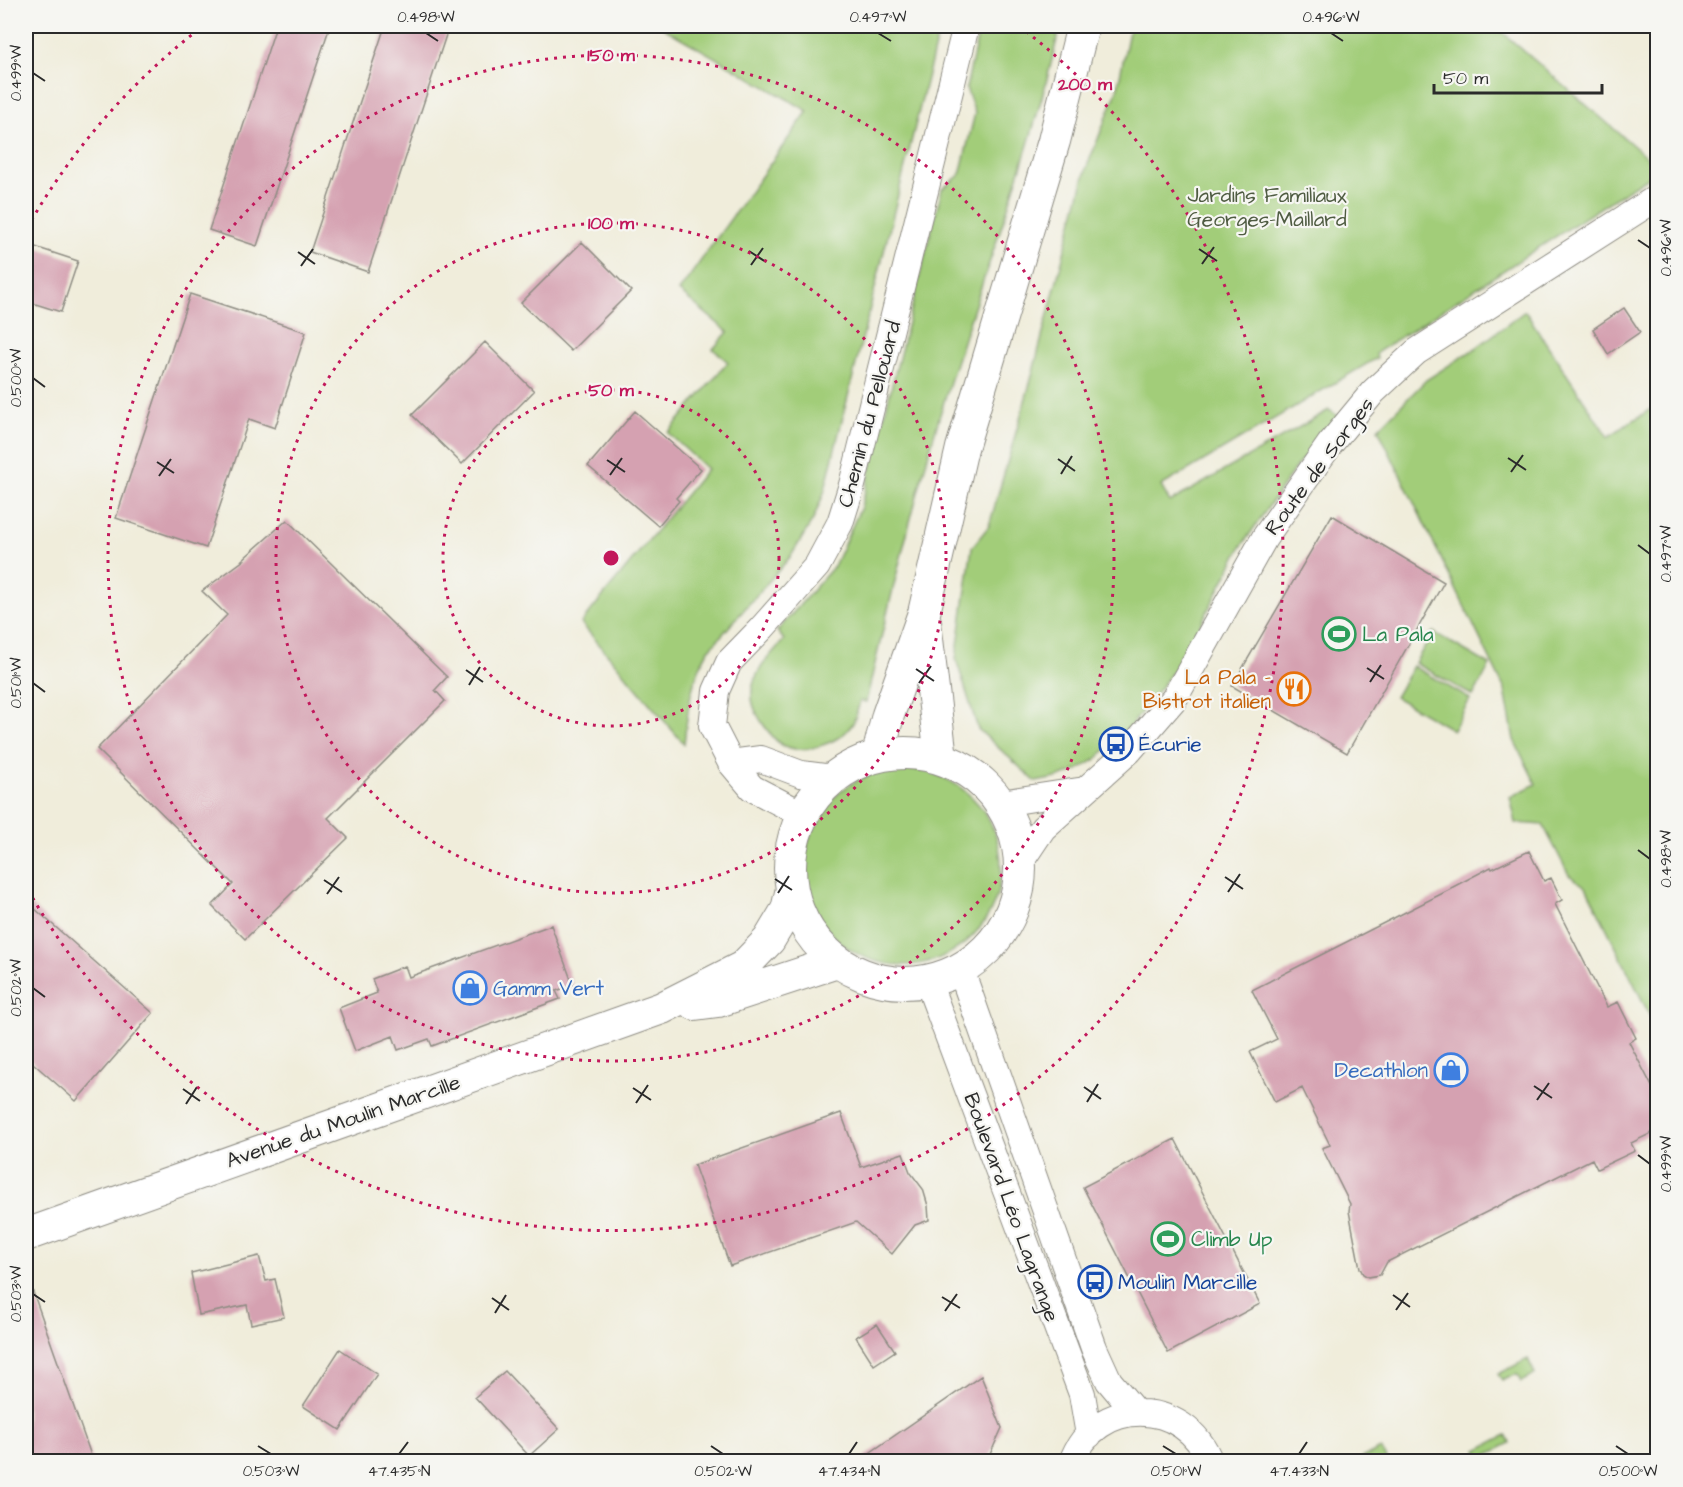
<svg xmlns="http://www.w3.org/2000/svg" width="1683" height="1487" viewBox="0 0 1683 1487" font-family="'Architects Daughter',sans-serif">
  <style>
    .green { fill: #a2cd79; stroke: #667c52; stroke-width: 1.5 }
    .building { fill: #d5a1b1 }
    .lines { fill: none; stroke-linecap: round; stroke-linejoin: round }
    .minor-casing { stroke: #8e8c83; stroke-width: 28 }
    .major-casing { stroke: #8e8c83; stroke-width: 34 }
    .minor { stroke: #fff; stroke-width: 26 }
    .major { stroke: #fff; stroke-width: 32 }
    .ticks { fill: none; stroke: #2b2b2b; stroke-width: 2 }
    .ring { fill: none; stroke: #c2185b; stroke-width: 3; stroke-dasharray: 3 6 }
    .labels { text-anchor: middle; stroke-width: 4.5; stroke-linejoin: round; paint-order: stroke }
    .park-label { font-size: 21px; fill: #4f5c42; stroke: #f6f6f2 }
    .street-label { font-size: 21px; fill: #2b2b2b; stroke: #f6f6f2 }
    .leisure-label { font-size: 21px; fill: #27864d; stroke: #f6f6f2; text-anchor: start }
    .food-label { font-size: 21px; fill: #c56008; stroke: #f6f6f2; text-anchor: end }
    .transit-label { font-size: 21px; fill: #164399; stroke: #f6f6f2; text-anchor: start }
    .shop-label { font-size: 21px; fill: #366cbe; stroke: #f6f6f2; text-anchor: start }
    .centre { fill: #c2185b; stroke: #f6f6f2; stroke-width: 3 }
    .ring-label { font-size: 18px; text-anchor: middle; font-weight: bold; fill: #c2185b; stroke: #f6f6f2; stroke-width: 4.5; stroke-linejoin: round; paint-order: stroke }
    .neatline { fill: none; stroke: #2b2b2b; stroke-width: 2 }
    .ticks-label { font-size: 15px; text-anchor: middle; fill: #2b2b2b }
  </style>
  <rect width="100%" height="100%" fill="#f6f6f2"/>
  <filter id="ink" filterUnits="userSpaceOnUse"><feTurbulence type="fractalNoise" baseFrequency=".0167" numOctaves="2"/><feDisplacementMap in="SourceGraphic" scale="12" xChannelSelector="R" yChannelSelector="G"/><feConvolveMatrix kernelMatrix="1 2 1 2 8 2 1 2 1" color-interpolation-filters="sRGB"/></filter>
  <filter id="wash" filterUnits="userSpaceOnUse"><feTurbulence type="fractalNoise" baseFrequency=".008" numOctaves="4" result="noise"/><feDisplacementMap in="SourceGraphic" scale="24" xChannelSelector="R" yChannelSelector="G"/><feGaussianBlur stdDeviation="1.35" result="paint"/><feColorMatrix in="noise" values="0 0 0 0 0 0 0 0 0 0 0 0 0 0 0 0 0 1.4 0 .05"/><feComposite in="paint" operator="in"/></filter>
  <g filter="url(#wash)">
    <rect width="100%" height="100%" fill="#f0eddb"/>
    <!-- green -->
    <path class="green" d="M660,26H940L824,493L813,520L791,556L708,651C690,682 688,708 684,744L581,623L707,469L668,433L728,362L713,349L728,332L679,291L808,111Z
      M980,26H1060C1033,147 987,263 950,382C917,487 891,595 866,702L860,701C858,708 856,717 853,723C841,743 803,756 782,745C774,740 768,731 763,724C755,712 749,700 753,685C758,667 772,653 784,640L777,631L834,566L861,507L942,189L960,175L975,113L966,88Z
      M1130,26H1495L1657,166V171L1376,353L1377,358L1161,486L1170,502L1329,410L1338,416L1295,468L1241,547L1203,620L1174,670L1130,727L1095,760L1076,771L1056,778L1036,782L978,729L956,659L972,547L989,526L1029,387L1086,169L1117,91Z
      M1525,311L1608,437L1657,405V1030L1586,887L1569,875L1543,825L1516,823L1510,797L1536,784L1514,740L1505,690L1378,429L1426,380L1476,348Z
      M1433,632L1490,665L1473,696L1415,663Z
      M1413,666L1470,699L1453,730L1395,697Z
      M805 867a98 98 0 1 1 196 0a98 98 0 1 1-196 0Z
      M1528,1359L1535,1374L1521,1382L1517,1374L1502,1381L1498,1374Z
      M1506,1435L1510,1443L1481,1458L1477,1450Z
      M1381,1449L1387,1461H1356Z"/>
    <g id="blocks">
      <!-- building -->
      <path class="building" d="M276,26H330L257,246L209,230Z
        M385,26H449L368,272L310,252Z
        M582,242L631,291L571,351L521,303Z
        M26,244L78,261L61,312L26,301Z
        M190,294L306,332L275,428L249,419L206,548L116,518Z
        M1624,308L1640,332L1608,354L1593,329Z
        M485,342L534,391L462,464L412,415Z
        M635,411L701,469L676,498L679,501L658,526L588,466Z
        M1332,515L1444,582L1347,753L1232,686Z
        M287,520L447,677L435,690L445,701L328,818L348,838L245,939L212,906L233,884L97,749L227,615L202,591L244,560H242Z
        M1529,851L1544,881L1551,878L1562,900L1555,904L1607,1007L1618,1002L1636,1038L1629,1042L1658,1098V1130L1631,1143L1635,1151L1597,1169L1592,1159L1387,1262L1380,1275L1368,1277L1363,1274L1360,1268L1349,1211L1350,1204L1322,1148L1330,1145L1302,1088L1275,1102L1250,1052L1277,1039L1252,990L1451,889V888L1491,867L1492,869Z
        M26,901L153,1013L76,1101L26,1057Z
        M551,925L573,985L556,991L560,999L432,1046L429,1039L398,1050L393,1036L355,1051L339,1008L377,993L372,979L405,966L409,977Z
        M841,1113L861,1167L903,1153L910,1172L923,1189L928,1206L929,1220L915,1225L892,1254L856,1222L730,1266L694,1165Z
        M1175,1139L1260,1304L1168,1353L1083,1187Z
        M259,1256L266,1281L275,1279L284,1317L251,1324L247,1305L199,1315L191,1273Z
        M26,1278H28L93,1461H26Z
        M877,1324L895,1351L874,1365L856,1337Z
        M340,1349L377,1374L340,1430L303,1406Z
        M505,1371L559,1429L529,1456L475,1397Z
        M981,1376L1002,1428L987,1461H858Z"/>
    </g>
  </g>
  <g filter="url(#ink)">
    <use href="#blocks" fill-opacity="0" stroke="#8e8c83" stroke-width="1.5"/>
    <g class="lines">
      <defs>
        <path id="minor" d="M731,763L761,759L801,774L832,778
          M1001,803L1085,790
          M802,814L752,788L731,763L712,726L716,691L729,662L762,628L817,566L840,523L852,485L966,26
          M1021,861L1043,828L1129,751L1174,699L1265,537L1330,444L1373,392L1416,352L1658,197
          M961,970L1094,1348L1109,1381L1135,1412
          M928,982L1082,1394L1089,1435
          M1072,1462C1095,1396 1186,1397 1210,1462"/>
        <path id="major" d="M925,622L941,758
          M790 868a115 115 0 1 1 230 0a115 115 0 1 1-230 0Z
          M878,755L888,715L924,613L962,448L1054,141L1083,26
          M695,1004L718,1001L837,962
          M26,1235L662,1008L743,967L769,940L787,910L791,893"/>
      </defs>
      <!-- minor casing -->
      <use href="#minor" class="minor-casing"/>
      <!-- major casing -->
      <use href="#major" class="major-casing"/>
      <!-- minor -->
      <use href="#minor" class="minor"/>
      <!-- major -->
      <use href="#major" class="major"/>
    </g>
  </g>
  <!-- ticks -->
  <path class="ticks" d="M426,33L438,41M878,33L891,41M1331,33L1343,41M33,73L45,81M1638,240L1650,248M1199,249L1217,261M749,251L766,262M298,252L315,264M1202,264L1214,247M751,265L763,248M301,266L313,249M33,378L45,387M1508,458L1526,470M1058,459L1075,471M607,460L625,472M157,462L174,473M1511,472L1523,455M1061,474L1072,456M610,475L622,458M159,476L171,459M1638,545L1650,554M1367,668L1384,679M916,669L934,681M466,670L483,682M1370,682L1381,665M33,683L45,692M919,683L931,666M469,685L480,667M1638,850L1650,859M1225,877L1243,889M775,879L792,890M324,880L342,892M1228,892L1240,874M778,893L789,876M327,894L339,877M33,988L45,997M1534,1086L1552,1098M1084,1087L1101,1099M633,1088L651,1100M183,1089L200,1101M1537,1100L1549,1083M1087,1102L1098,1084M636,1103L648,1085M186,1104L197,1087M1638,1155L1650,1164M33,1294L45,1302M1393,1295L1410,1307M942,1297L960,1308M492,1298L509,1310M1396,1310L1408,1293M945,1311L957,1294M495,1313L506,1295M258,1446L271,1454M711,1446L723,1454M1163,1446L1176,1454M1616,1446L1628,1454M399,1454L408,1442M849,1454L857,1442M1299,1454L1307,1442"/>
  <!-- distance rings -->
  <g class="ring">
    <circle cx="611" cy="558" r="168"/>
    <circle cx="611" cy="558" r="335"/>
    <circle cx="611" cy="558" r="503"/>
    <path d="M27 228A671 671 0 0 1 203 26M1019 26A671 671 0 1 1 27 888"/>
  </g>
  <!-- icons -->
  <defs>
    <symbol id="stadium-ring" viewBox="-11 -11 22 22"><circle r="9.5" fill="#f6f6f2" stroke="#2e9e5b" stroke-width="1.5"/><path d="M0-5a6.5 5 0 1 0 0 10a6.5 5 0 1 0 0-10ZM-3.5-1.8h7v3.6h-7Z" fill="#2e9e5b"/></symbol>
    <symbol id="restaurant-ring" viewBox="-11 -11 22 22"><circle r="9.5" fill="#f6f6f2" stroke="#e8710a" stroke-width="1.5"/><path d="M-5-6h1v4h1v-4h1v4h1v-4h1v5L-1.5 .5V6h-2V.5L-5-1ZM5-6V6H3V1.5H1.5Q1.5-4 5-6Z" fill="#e8710a"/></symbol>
    <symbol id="bus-ring" viewBox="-11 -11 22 22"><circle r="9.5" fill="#f6f6f2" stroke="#1a4fb4" stroke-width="1.5"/><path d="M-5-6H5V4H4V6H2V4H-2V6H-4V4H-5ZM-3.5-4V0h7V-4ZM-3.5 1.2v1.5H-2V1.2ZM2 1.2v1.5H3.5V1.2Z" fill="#1a4fb4"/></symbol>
    <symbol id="shop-ring" viewBox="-11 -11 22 22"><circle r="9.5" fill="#f6f6f2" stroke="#3f7fe0" stroke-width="1.5"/><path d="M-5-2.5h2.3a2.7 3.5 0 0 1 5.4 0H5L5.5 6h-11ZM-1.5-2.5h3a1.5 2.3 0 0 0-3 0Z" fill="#3f7fe0"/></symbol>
  </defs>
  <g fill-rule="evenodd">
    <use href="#stadium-ring" x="1320" y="615" width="38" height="38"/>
    <use href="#restaurant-ring" x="1275" y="670" width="38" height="38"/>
    <use href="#bus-ring" x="1097" y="725" width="38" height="38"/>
    <use href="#shop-ring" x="451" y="969" width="38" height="38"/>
    <use href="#shop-ring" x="1432" y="1051" width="38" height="38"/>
    <use href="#stadium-ring" x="1149" y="1220" width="38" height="38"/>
    <use href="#bus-ring" x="1076" y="1263" width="38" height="38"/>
  </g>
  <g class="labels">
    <!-- park labels -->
    <g class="park-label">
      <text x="1267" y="202">Jardins Familiaux<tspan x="1267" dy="24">Georges-Maillard</tspan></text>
    </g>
    <!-- street labels -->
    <g class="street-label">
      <text transform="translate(869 414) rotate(-75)" y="7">Chemin du Pellouard</text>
      <text transform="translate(1319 466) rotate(-53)" y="7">Route de Sorges</text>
      <text transform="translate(343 1121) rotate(-19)" y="7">Avenue du Moulin Marcille</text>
      <text transform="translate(1012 1207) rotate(70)" y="7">Boulevard Léo Lagrange</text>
    </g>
    <!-- leisure labels -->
    <g class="leisure-label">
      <text x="1362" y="641">La Pala</text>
      <text x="1191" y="1246">Climb Up</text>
    </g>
    <!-- food labels -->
    <g class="food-label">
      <text x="1271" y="684">La Pala -<tspan x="1271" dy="24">Bistrot italien</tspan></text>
    </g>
    <!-- transit labels -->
    <g class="transit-label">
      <text x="1139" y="751">Écurie</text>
      <text x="1118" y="1289">Moulin Marcille</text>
    </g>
    <!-- shop labels -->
    <g class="shop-label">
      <text x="493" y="995">Gamm Vert</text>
      <text x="1428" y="1077" text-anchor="end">Decathlon</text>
    </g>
  </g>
  <circle cx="611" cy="558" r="9" class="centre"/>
  <g class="ring-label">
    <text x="611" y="61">150 m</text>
    <text x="1085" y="90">200 m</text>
    <text x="611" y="229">100 m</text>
    <text x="611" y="396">50 m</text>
  </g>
  <!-- margin -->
  <rect width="1683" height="1487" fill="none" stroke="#f6f6f2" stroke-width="66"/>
  <!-- scale -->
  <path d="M1434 84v9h168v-9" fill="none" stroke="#2b2b2b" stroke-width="3"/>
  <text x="1443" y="84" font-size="18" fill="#2b2b2b" stroke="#f6f6f2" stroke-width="4.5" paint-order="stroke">50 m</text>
  <rect x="33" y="33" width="1617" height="1421" class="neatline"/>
  <g class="ticks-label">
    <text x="426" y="22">0.498°W</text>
    <text x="878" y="22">0.497°W</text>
    <text x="1331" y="22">0.496°W</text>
    <text transform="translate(16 73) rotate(-90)" y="5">0.499°W</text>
    <text transform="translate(1666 248) rotate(-90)" y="5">0.496°W</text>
    <text transform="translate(16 378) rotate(-90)" y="5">0.500°W</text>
    <text transform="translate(1666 554) rotate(-90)" y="5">0.497°W</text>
    <text transform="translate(16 683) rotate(-90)" y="5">0.501°W</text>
    <text transform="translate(1666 859) rotate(-90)" y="5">0.498°W</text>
    <text transform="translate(16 988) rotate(-90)" y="5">0.502°W</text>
    <text transform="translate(1666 1164) rotate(-90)" y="5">0.499°W</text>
    <text transform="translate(16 1294) rotate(-90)" y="5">0.503°W</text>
    <text x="271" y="1476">0.503°W</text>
    <text x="399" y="1476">47.435°N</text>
    <text x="723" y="1476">0.502°W</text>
    <text x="849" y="1476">47.434°N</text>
    <text x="1176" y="1476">0.501°W</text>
    <text x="1299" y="1476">47.433°N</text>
    <text x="1628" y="1476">0.500°W</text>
  </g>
</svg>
